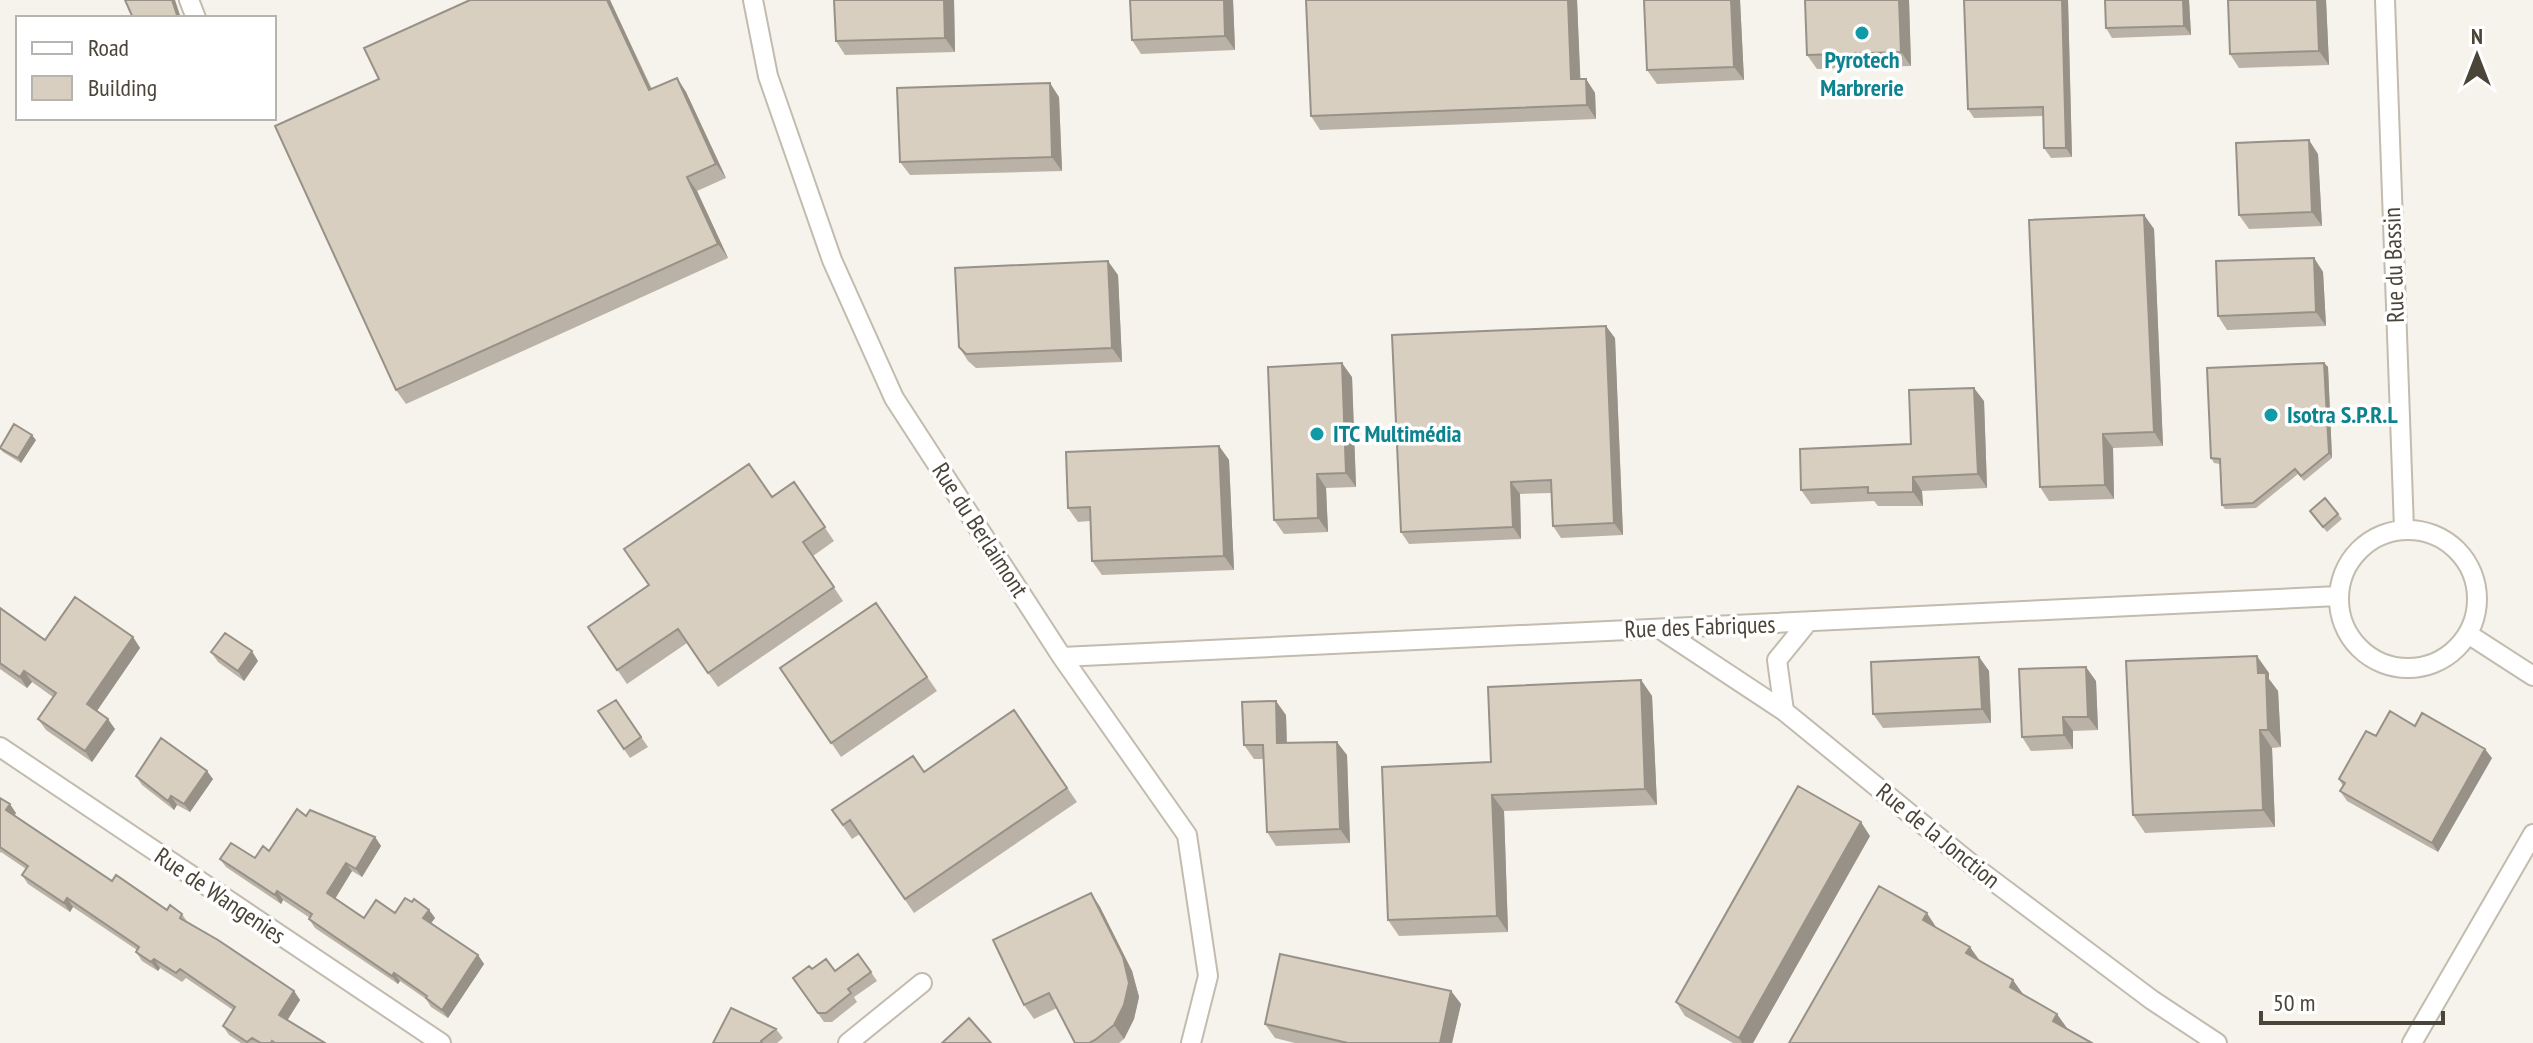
<svg xmlns="http://www.w3.org/2000/svg" width="2533" height="1043" viewBox="0 0 2533 1043" font-family="'PT Sans Narrow',sans-serif">
  <style>
    .lines { fill: none; stroke-linecap: round; stroke-linejoin: round }
    .street-casing { stroke: #c2bbae; stroke-width: 22 }
    .street { stroke: #fff; stroke-width: 18 }
    .wall { fill: #bab2a6 }
    .shaded-wall { fill: #979187 }
    .building { fill: #d8cfc1; stroke: #979187; stroke-width: 2 }
    .culture-dot { fill: #0f9aa8; stroke: #fff; stroke-width: 3 }
    .labels { text-anchor: middle; stroke-width: 7; stroke-linejoin: round; paint-order: stroke }
    .culture-label { font-size: 24px; font-weight: bold; fill: #0d838f; stroke: #fff; text-anchor: start }
    .street-label { font-size: 24px; fill: #4b4439; stroke: #fff }
  </style>
  <rect width="100%" height="100%" fill="#f6f3ec"/>
  <g class="lines">
    <defs>
      <path id="street" d="M189,0L196,18
        M753,0L768,76L832,260L894,398L1062,657L1187,835L1208,976L1191,1043
        M2385,0L2404,529
        M2339 599a69 69 0 1 1 138 0a69 69 0 1 1-138 0Z
        M1660,629L1784,711L1980,871L2152,1000L2217,1043
        M2468,634L2533,676
        M1062,657L2338,596
        M1784,711L1777,660L1807,623
        M0,747L441,1043
        M848,1043L922,983
        M2412,1043L2533,834"/>
    </defs>
    <!-- street casing -->
    <use href="#street" class="street-casing"/>
    <!-- street -->
    <use href="#street" class="street"/>
  </g>
  <!-- wall -->
  <path class="wall" d="M610,0L652,89L677,78L686,92L726,178L697,191L728,258L406,404L396,390Z
    M834,0H954L955,52L845,55L836,41Z
    M1233,0L1235,50L1141,54L1132,40Z
    M1306,0H1577L1580,79H1586L1595,93L1596,119L1320,130L1311,116Z
    M1644,0H1740L1744,80L1657,84L1647,70Z
    M1909,0L1911,66L1817,69L1807,55Z
    M1964,0H2068L2072,157L2051,158L2044,148L2043,116L1974,118L1968,109Z
    M2105,0H2189L2191,35L2112,38L2106,28Z
    M2228,0H2326L2329,65L2239,68L2230,54Z
    M1059,97L1062,171L910,175L900,162Z
    M2318,154L2322,226L2249,229L2239,215Z
    M2144,215L2154,229L2163,446L2113,448L2114,499L2049,501L2040,487Z
    M2314,258L2323,272L2326,326L2227,330L2218,316Z
    M1118,275L1122,362L976,368L968,361L959,347Z
    M1615,338L1623,535L1561,538L1553,526L1551,493L1520,494L1521,539L1409,544L1401,532Z
    M2324,363L2328,367L2332,458L2304,481L2298,474L2256,508L2225,509L2222,505L2220,464L2214,463L2211,458Z
    M1352,377L1356,487L1326,488L1328,532L1284,534L1274,520Z
    M1984,401L1987,488L1922,491L1923,506H1878L1874,501L1811,504L1801,490L1911,444Z
    M36,440L21,463L3,452L0,448Z
    M1219,446L1229,460L1234,570L1102,575L1092,561L1090,521L1078,522L1068,508Z
    M794,482L834,541L813,556L843,601L718,687L687,643L627,684L588,627Z
    M2338,514L2342,519L2327,532L2313,516Z
    M876,603L937,691L841,757L780,668Z
    M0,608L45,640L133,637L140,648L97,711L115,729L92,762L46,730L38,719L53,697L32,682L27,688L0,669Z
    M211,652L258,661L244,681L218,662Z
    M1979,657L1989,671L1991,723L1883,728L1873,714Z
    M2269,673V679L2278,691L2281,747L2272,748L2275,827L2145,833L2133,815Z
    M1641,680L1652,696L1657,805L1504,811L1508,932L1399,936L1388,920L1491,762Z
    M2096,681L2098,730L2073,731V749L2031,751L2022,737Z
    M616,700L648,747L630,758L598,711Z
    M1014,710L1077,802L914,913L860,834L852,839L832,810L924,772Z
    M1286,715L1287,743L1347,755L1350,843L1276,846L1267,832L1264,759H1254L1244,745Z
    M2376,736L2492,758L2438,852L2347,801L2340,791L2343,786L2339,779Z
    M136,776L213,779L190,812L177,805L174,810L142,785Z
    M0,798L16,813L15,815L112,881L167,910L182,914L188,923L294,991L300,1000L287,1020L325,1043H241L229,1035L223,1026L233,1010L186,978L182,982L160,968L158,971L142,961L136,952L137,950L73,907L70,912L28,884L22,875L26,869L1,852L0,853Z
    M306,816L375,837L381,846L362,877L352,871L335,899L364,918L395,913L429,910L435,918L431,923L478,955L484,964L448,1018L431,1007L426,999L400,981L398,984L315,928L309,919L310,918L283,900L281,904L226,867L220,859L255,858L269,851Z
    M1870,836L1753,1043H1733L1685,1016L1676,1002Z
    M1091,893L1100,907L1132,971L1139,997L1134,1019L1124,1039L1119,1043H1075L1057,1008L1034,1019L1024,1005Z
    M835,971L871,972L877,981L854,997L857,1002L832,1022H824L793,978Z
    M1451,991L1461,1004L1452,1043H1295L1275,1038L1265,1024Z
    M776,1029L783,1038L777,1043H713Z"/>
  <!-- shaded-wall -->
  <path class="shaded-wall" d="M172,0H175L181,18H178Z
    M607,0H610L658,104L649,90Z
    M944,0H954L955,52L945,38Z
    M1224,0H1233L1235,50L1225,36Z
    M1568,0H1577L1581,93L1571,79Z
    M1731,0H1740L1744,80L1734,67Z
    M1899,0H1909L1911,66L1901,52Z
    M2062,0H2068L2072,157L2066,148Z
    M2183,0H2189L2191,35L2184,26Z
    M2317,0H2326L2329,65L2319,51Z
    M677,78L686,92L726,178L716,164Z
    M1586,79L1595,93L1596,119L1587,105Z
    M1050,83L1059,97L1062,171L1052,157Z
    M2309,140L2318,154L2322,226L2312,212Z
    M687,177L697,191L728,258L718,244Z
    M2144,215L2154,229L2163,446L2154,432Z
    M2314,258L2323,272L2326,326L2316,312Z
    M1108,261L1118,275L1122,362L1112,348Z
    M1606,326L1615,338L1623,535L1614,523Z
    M1342,363L1352,377L1356,487L1346,473Z
    M2324,363L2328,367L2332,458L2329,453Z
    M1974,388L1984,401L1987,488L1978,474Z
    M2103,434L2113,448L2114,499L2105,485Z
    M32,435L36,440L21,463L18,458Z
    M1219,446L1229,460L1234,570L1224,556Z
    M1317,474L1326,488L1328,532L1318,518Z
    M1913,477L1922,491L1923,506L1913,492Z
    M1511,482L1520,494L1521,539L1513,527Z
    M133,637L140,648L94,715L87,704Z
    M252,651L258,661L244,681L238,671Z
    M2257,656L2269,673V679L2278,691L2281,747L2268,730L2258,673Z
    M1979,657L1989,671L1991,723L1982,709Z
    M2086,667L2096,681L2098,730L2088,717Z
    M24,671L32,682L27,688L20,677Z
    M1641,680L1652,696L1657,805L1645,789Z
    M1276,701L1286,715L1287,757L1277,743Z
    M2063,717L2073,731V749L2064,735Z
    M108,719L115,729L92,762L85,751Z
    M2260,730L2272,748L2275,827L2263,810Z
    M1337,742L1347,755L1350,843L1340,829Z
    M2485,749L2492,758L2438,852L2432,843Z
    M207,771L213,779L190,812L184,804Z
    M1492,795L1504,811L1508,932L1497,916Z
    M171,796L177,805L174,810L168,801Z
    M10,804L16,813L12,818L6,810Z
    M1861,822L1870,836L1753,1043H1742L1739,1038Z
    M375,837L381,846L362,877L356,869Z
    M346,863L352,871L333,902L327,893Z
    M277,891L283,900L281,904L275,895Z
    M1091,893L1100,907L1132,971L1139,997L1134,1019L1124,1039L1114,1025Z
    M67,898L73,907L70,912L64,903Z
    M429,910L435,918L429,926L423,918Z
    M1927,913L1936,927L1933,934L1923,920Z
    M1970,947L1980,961L1966,953Z
    M478,955L484,964L448,1018L442,1010Z
    M154,959L160,968L158,971L151,962Z
    M394,973L400,981L398,984L392,976Z
    M2013,980L2023,994L2010,987Z
    M294,991L300,1000L285,1024L279,1015Z
    M1451,991L1461,1004L1452,1043H1440Z
    M2057,1014L2067,1028L2063,1035L2053,1021Z"/>
  <!-- building -->
  <path class="building" d="M125,0H172L178,18H133Z
    M470,0H607L649,90L677,78L716,164L687,177L718,244L396,390L275,126L379,79L364,48Z
    M834,0H944L945,38L836,41Z
    M1130,0H1224L1225,36L1132,40Z
    M1306,0H1568L1571,79H1586L1587,105L1311,116Z
    M1644,0H1731L1734,67L1647,70Z
    M1805,0H1899L1901,52L1807,55Z
    M1964,0H2062L2066,148H2044L2043,107L1968,109Z
    M2105,0H2183L2184,26L2106,28Z
    M2228,0H2317L2319,51L2230,54Z
    M1050,83L1052,157L900,162L897,88Z
    M2309,140L2312,212L2239,215L2236,143Z
    M2144,215L2154,432L2103,434L2105,485L2040,487L2029,220Z
    M2314,258L2316,312L2218,316L2216,261Z
    M1108,261L1112,348L966,354L959,347L955,268Z
    M1606,326L1614,523L1553,526L1551,480L1511,482L1513,527L1401,532L1392,335Z
    M1342,363L1346,473L1317,474L1318,518L1274,520L1268,367Z
    M2324,363L2329,453L2301,476L2295,469L2253,503L2222,505L2220,459L2211,458L2207,368Z
    M1974,388L1978,474L1913,477V492L1868,493V487L1801,490L1800,449L1911,444L1909,390Z
    M14,424L32,435L18,458L0,448Z
    M1219,446L1224,556L1092,561L1090,507L1068,508L1066,452Z
    M749,464L772,497L794,482L825,527L803,542L834,587L708,673L678,629L617,670L588,627L649,585L624,549Z
    M2325,498L2338,514L2323,527L2310,511Z
    M75,597L133,637L87,704L108,719L85,751L38,719L56,693L24,671L20,677L0,663V608L45,640Z
    M876,603L927,677L831,743L780,668Z
    M225,633L252,651L238,671L211,652Z
    M2257,656L2258,673H2266L2268,730H2260L2263,810L2133,815L2126,661Z
    M1979,657L1982,709L1873,714L1871,662Z
    M2086,667L2088,717H2063L2064,735L2022,737L2019,669Z
    M1641,680L1645,789L1492,795L1497,916L1388,920L1382,767L1491,762L1488,687Z
    M616,700L641,737L624,749L598,711Z
    M1276,701L1277,743L1337,742L1340,829L1267,832L1263,745H1244L1242,702Z
    M1014,710L1067,788L905,899L850,820L843,825L832,810L913,756L924,772Z
    M2390,711L2415,726L2422,713L2485,749L2432,843L2340,791L2345,783L2339,779L2366,731L2376,736Z
    M161,738L207,771L184,804L171,796L168,801L136,776Z
    M1798,786L1861,822L1739,1038L1676,1002Z
    M0,798L10,804L6,810L112,881L116,875L167,910L170,905L182,914L180,918L218,940L294,991L279,1015L325,1043H275L272,1041L271,1043H261L252,1038L247,1042L223,1026L235,1007L180,969L176,973L154,959L151,962L136,952L139,947L67,898L64,903L22,875L28,866L0,847Z
    M297,809L306,816L310,810L375,837L356,869L346,863L327,893L364,918L376,900L395,913L405,898L412,902L414,899L429,910L423,918L478,955L442,1010L426,998L427,996L394,973L392,976L309,919L312,914L277,891L275,895L220,859L231,843L255,858L263,846L269,851Z
    M1879,886L1927,913L1923,920L1970,947L1966,953L2013,980L2010,987L2057,1014L2053,1021L2092,1043H1789Z
    M1091,893L1123,957L1129,983L1124,1005L1114,1025L1095,1040L1089,1043H1075L1049,993L1024,1005L993,940Z
    M858,954L871,972L848,989L851,993L826,1013H818L793,978L809,966L812,969L826,959L835,971Z
    M1280,954L1451,991L1440,1043H1348L1265,1024Z
    M731,1008L776,1029L761,1041L762,1043H713Z
    M969,1018L991,1043H942Z"/>
  <!-- markers -->
  <g class="culture-dot">
    <circle cx="1862" cy="33" r="8"/>
    <circle cx="2271" cy="415" r="8"/>
    <circle cx="1317" cy="434" r="8"/>
  </g>
  <g class="labels">
    <!-- culture labels -->
    <g class="culture-label">
      <text x="1862" y="68" text-anchor="middle">Pyrotech<tspan x="1862" dy="28">Marbrerie</tspan></text>
      <text x="2287" y="423">Isotra S.P.R.L</text>
      <text x="1333" y="442">ITC Multimédia</text>
    </g>
    <!-- street labels -->
    <g class="street-label">
      <text transform="translate(2394 265) rotate(-92)" y="8">Rue du Bassin</text>
      <text transform="translate(980 530) rotate(57)" y="8">Rue du Berlaimont</text>
      <text transform="translate(1700 627) rotate(-2)" y="8">Rue des Fabriques</text>
      <text transform="translate(1938 836) rotate(39)" y="8">Rue de la Jonction</text>
      <text transform="translate(220 896) rotate(34)" y="8">Rue de Wangenies</text>
    </g>
  </g>
  <!-- legend -->
  <rect x="16" y="16" width="260" height="104" fill="#ffffff" stroke="#b7b4b0" stroke-width="2"/>
  <rect x="32" y="42" width="40" height="12" fill="#ffffff" stroke="#b7b4b0" stroke-width="2"/>
  <text x="88" y="56" font-size="24" fill="#4b4439">Road</text>
  <rect x="32" y="76" width="40" height="24" fill="#d8cfc1" stroke="#b7b4b0" stroke-width="2"/>
  <text x="88" y="96" font-size="24" fill="#4b4439">Building</text>
  <!-- north arrow -->
  <g transform="translate(2477 56)" stroke="#ffffff" stroke-width="6" paint-order="stroke">
  <path d="M0-6L14 30L0 20L-14 30Z" fill="#4b4439"/>
  <text y="-12" font-size="22" font-weight="bold" text-anchor="middle" fill="#4b4439">N</text>
  </g>
  <!-- scale -->
  <path d="M2261 1011v12h182v-12" fill="none" stroke="#4b4439" stroke-width="4"/>
  <text x="2273" y="1011" font-size="24" fill="#4b4439" stroke="#ffffff" stroke-width="6" paint-order="stroke">50 m</text>
</svg>
